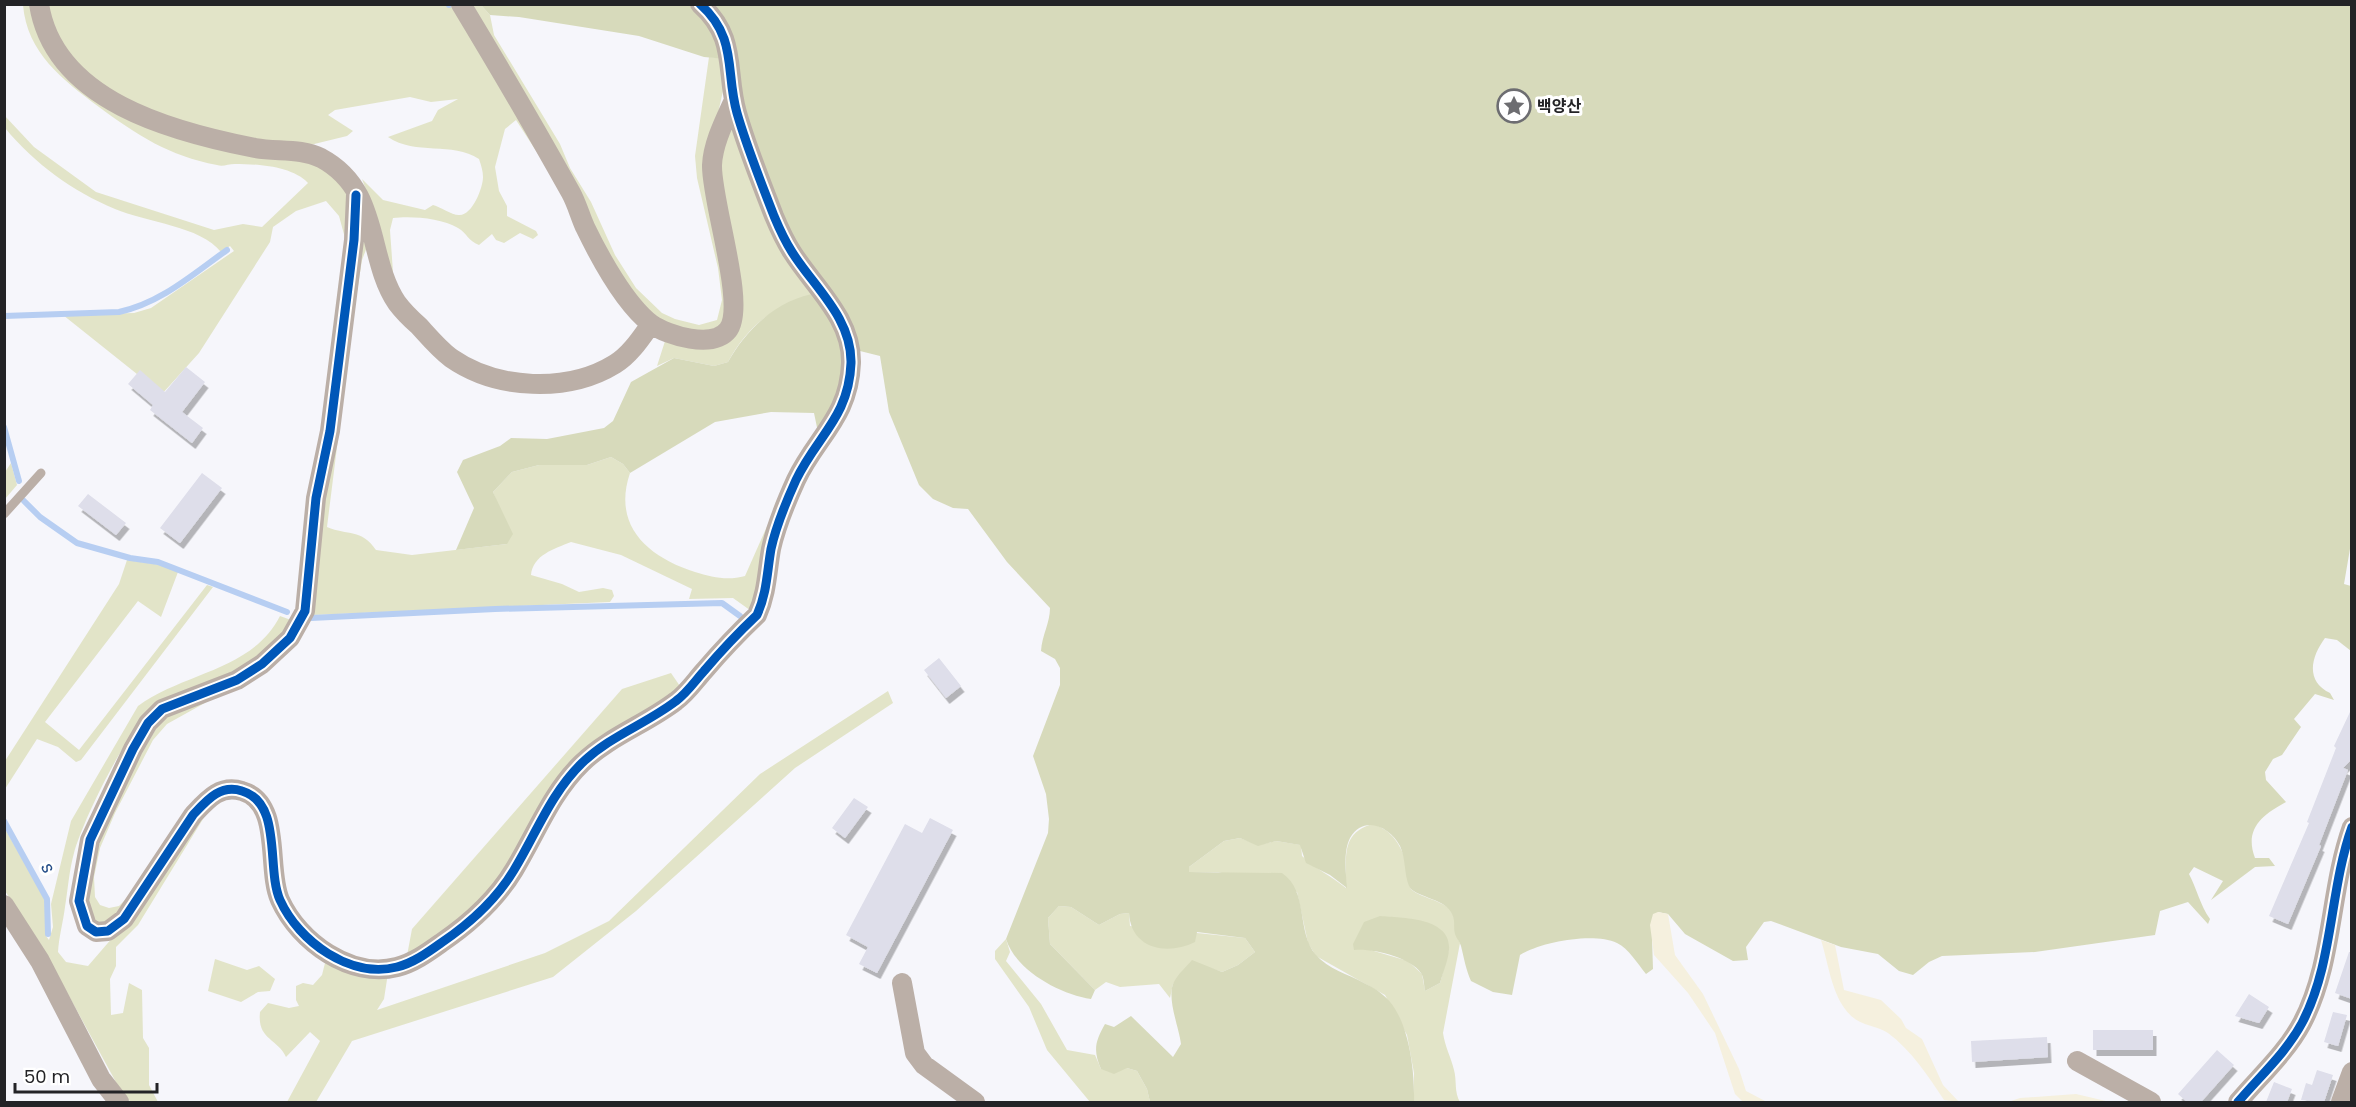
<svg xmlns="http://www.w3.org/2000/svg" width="2356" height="1107" viewBox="0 0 2356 1107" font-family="Poppins,'Noto Sans KR',sans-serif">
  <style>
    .green { fill: #e2e4c8; fill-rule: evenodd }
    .forest { fill: #d7dabb }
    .sand { fill: #f5f0de }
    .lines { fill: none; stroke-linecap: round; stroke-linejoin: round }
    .stream { stroke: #b7cef2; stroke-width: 6 }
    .building { fill: #dedeea; filter: url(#shadow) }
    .service { stroke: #bbafa7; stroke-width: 9 }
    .minor { stroke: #bbafa7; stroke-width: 20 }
    .cycleway-casing { stroke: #fff; stroke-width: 13 }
    .cycleway { stroke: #0057b8; stroke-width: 9 }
    .labels { text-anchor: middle; stroke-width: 6; stroke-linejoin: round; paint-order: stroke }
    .poi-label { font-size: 16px; font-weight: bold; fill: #232326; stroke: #fff; text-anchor: start }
    .water-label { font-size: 18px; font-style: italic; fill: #244d88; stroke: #fff }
  </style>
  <defs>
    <filter id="shadow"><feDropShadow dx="3.5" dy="6" stdDeviation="0" flood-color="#0004"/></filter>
  </defs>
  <rect width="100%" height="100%" fill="#f6f6fb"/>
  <!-- green -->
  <path class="green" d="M23,5H32L38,35L44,46L87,91L318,164L347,185L345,238L339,216L326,201L296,211L273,227L270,242L199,353L162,394L63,315L134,313L151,308L234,251L230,246L221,252C201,226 145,222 115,209C72,191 35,164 5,128L4,115L34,147L96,192L214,230L243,224L262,227L308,183C292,166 257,164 235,164C228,164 223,167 217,165C169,156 137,135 99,107C63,80 27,53 23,5Z
    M45,5H454L540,157L516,120L505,129L495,167L499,191L507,206V216L536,231L538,235L533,239L520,233L504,243L496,240L492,234L479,245C468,241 467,233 458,228C441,218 412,216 393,218L390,230L393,272L389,277L382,233L362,179L383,200L425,210L433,205C441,207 451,215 459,215C472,216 483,188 483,177C483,171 481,165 479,159C452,141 416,156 388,137L432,121L438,110L458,99L431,102L410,97L335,110L328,115L353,131L347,136L306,146L225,138L117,97L65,56Z
    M468,5H481L490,15L494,35L560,144L570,168L591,202L615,255L636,288L662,313L675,319L699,325L717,320L722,300L718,268L697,178L695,156L709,57L726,59C729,82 717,104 717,127C718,194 730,259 724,326L698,333L654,319L619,274Z
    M733,124L819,293C777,304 749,323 728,362L714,366L674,358L657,366L666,338L734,333L717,162Z
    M366,230L367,247L362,260L354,311L327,527C348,536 361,528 376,550L412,555L507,544L500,510L493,492L512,472L539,465H587L611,457L623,464L630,473C612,526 648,557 695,572C712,577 727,581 745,576L768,524L754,613L733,598L689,599L692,589L621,555L571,542C554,549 533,555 531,575L562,584L579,592L603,588L612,590L614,596L610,602L314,615L309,612L349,305Z
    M11,463L17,485L5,499V472Z
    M127,560L161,565L178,572L161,617L138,601L45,722L79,750L207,585L213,587L81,760L76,762L58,747L37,739L5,789V761L119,584Z
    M280,616L291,620C265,674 201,679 156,708C128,726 83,820 74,853C69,871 68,889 65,907C63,923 59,936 58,952L66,962L88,966L126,922L196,817L218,796L239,794L251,798C272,825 265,841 268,872C273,911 306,950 342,966C357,972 372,972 388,973L384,999L377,1010L545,953L609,921L760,774L888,691L893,703L795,768L636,911L553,977L352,1041L316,1102H287L320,1041L310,1032L286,1057C277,1038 257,1040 260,1012L268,1003L289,1008L299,1006L296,1000V986L303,983L313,985L322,975L325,963C297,938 268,910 265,870C264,845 265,823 250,802L229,797L211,806L138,925L116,947V966L110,979L111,1015L123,1013L129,983L142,990L143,1038L149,1048V1085L158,1102H131L123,1095L40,943L5,891L4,827L45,899L46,936L49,940L53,927L51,904L71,821L138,706C184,672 252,671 280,616Z
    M671,673L682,689L614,732L493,892L406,961L412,929L622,689Z
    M239,684L167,724L153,740L115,813L100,848L94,877L95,897L100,905L109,908L119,906L135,890L121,916L97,928L85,913L88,866L106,815L165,713Z
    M1373,824C1392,830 1402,846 1407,866C1409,873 1407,882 1411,889C1417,896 1439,900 1449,908C1458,918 1454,932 1460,943L1443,1033C1445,1047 1451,1057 1454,1070C1457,1081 1454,1092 1460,1102H1414V1073L1407,1035L1385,995L1316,956L1308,943L1297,892L1218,872H1189V867L1224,841L1240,838L1258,845L1276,841L1301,845L1302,856C1316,869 1331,876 1346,888C1347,860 1339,833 1373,824ZM1367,949H1449L1440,983L1425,991L1422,974L1408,961Z
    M1059,906L1071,907L1099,925L1120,914L1129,913L1130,926L1245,938L1255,952L1238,965L1222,972L1210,968L1173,984L1170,998L1159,984L1120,987L1106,982L1095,990L1050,944L1048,918Z
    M1006,939L1010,952L1006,961L1041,1004L1067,1050L1095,1055L1101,1069L1127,1068L1137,1071L1147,1089L1150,1102H1090L1047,1050L1029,1007L995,959V951Z
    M215,959L247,970L259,966L275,979L270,991L258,992L241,1002L208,991Z"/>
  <!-- forest -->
  <path class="forest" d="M481,5H694L708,17L726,59L704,57L639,36L519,17L490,15Z
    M706,5H2351L2352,537L2344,584L2351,586V651L2337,640L2325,638C2311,657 2305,681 2330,693L2334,700L2315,694L2294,719L2301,727L2282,755L2273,759L2265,772L2266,780L2286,802C2262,815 2244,829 2255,858H2269L2275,866L2255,867L2211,900L2223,881L2194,867L2189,874C2197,889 2200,905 2210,919L2208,924L2188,902L2160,911L2155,935L2035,952L1942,956L1929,962L1913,975L1899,971L1878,954L1841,947L1771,921L1764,922L1746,947L1748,960L1733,961L1685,934L1668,914L1658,912L1652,938L1653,969L1646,974C1637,963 1629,949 1617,943C1593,932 1541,942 1520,955L1512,995L1493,992L1471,981C1466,970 1464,958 1461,946C1460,942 1456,938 1455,934C1453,926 1456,920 1451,912C1443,898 1414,897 1409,886C1404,874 1406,859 1400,846C1390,827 1364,814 1350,838C1343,852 1346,873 1347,888L1330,875L1306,863L1300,845L1276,841L1258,846L1240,838L1224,841L1189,867V872L1282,873C1309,891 1296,932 1316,955C1328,969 1348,974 1364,983C1370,986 1378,990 1383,995C1409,1015 1415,1072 1414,1102H1150L1147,1089L1137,1071L1127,1068L1114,1074L1101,1069C1093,1050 1095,1042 1105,1024L1114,1027L1131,1016L1173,1057L1181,1044C1179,1027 1166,997 1174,982C1178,974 1186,967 1192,960L1222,972L1238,965L1255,952L1245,938L1197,932L1195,942C1167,956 1131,949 1129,913L1120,914L1099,925L1071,907L1059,906L1048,918L1050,944L1095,990L1091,999C1060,994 1016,971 1006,939L1048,833L1049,819L1046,794L1033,756L1060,685V668L1055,659L1041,651C1042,635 1050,623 1050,608L1007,562L968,509L953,508L933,499L919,485L889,412L880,356L852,349L795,250Z
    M819,293L842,337L845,380L819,437L814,413L771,412L715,422L630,473L623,464L611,457L587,465H539L512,472L493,492L513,534L507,544L456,550L474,508L457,472L463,460L500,446L511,438L547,439L604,428L613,421L631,382L674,358L714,366L728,362C747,328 779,298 819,293Z
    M1380,916C1402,918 1452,917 1449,950C1448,961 1443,972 1440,983L1425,991C1424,986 1424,977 1421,973C1410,957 1372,948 1354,950L1353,944L1364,922Z"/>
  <!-- sand -->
  <path class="sand" d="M1658,912L1668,914L1675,955L1703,994L1739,1069L1746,1091L1767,1102H1743L1735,1094L1715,1033L1688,993L1654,955L1650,925L1653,914Z
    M1821,940L1835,945L1844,990L1881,1000L1901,1019L1906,1028L1922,1039L1943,1085L1959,1102L1944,1100C1929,1077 1911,1050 1888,1033C1874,1024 1858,1027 1845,1009C1831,990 1828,962 1821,940Z
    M2076,1094L2110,1102H2008L2020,1098Z"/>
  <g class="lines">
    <!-- stream -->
    <path class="stream" d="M449,4V5
      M4,316L119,312C161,303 193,274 227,250
      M4,427L19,481
      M24,501L40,517L77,543L130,558L158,562L287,612
      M311,618L495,609L722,603L740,616
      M4,821L47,899L48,934"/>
  </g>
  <!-- building -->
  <path class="building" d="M186,367L205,382L182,412L203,428L192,443L150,410L153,405L128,384L140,370L165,392Z
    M202,473L222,488L180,543L160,528Z
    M88,494L126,523L116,535L78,506Z
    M939,658L961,686L946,698L924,670Z
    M2350,712L2352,759L2343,768L2348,770L2319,845L2321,846L2288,924L2269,916L2309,823L2307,822L2336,748L2334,746Z
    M854,798L868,807L845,838L832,828Z
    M930,818L953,830L877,973L859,964L868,947L846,935L905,824L922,833Z
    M2349,952H2352V999L2335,993Z
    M2249,994L2269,1007L2259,1023L2235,1016Z
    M2333,1012L2347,1015L2338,1046L2324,1042Z
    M2093,1030H2153V1050H2093Z
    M2047,1037L2048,1057L1972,1062L1971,1041Z
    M2217,1050L2234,1065L2201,1102H2187L2178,1094Z
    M2317,1070L2333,1075L2324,1102L2301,1100L2306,1083L2312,1085Z
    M2274,1082L2292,1089L2287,1102H2266Z"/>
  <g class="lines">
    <!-- service -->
    <path class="service" d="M4,514L41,473"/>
    <!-- minor -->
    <path class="minor" d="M39,4C54,101 173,132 255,148C277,152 301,148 321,158C381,190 366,257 397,303C403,311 411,319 419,326C429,337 439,349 451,358C497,390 568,393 615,364C630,355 641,338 651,324
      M461,4C499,67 536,130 571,193C577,204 580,216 585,227C599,256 625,304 651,324C668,336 713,349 728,330C747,306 711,201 712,165C713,143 725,120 734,100
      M356,195L354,240L330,431L316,498L305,611L290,638L262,664L237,680L162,709L148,723L133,749L90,840L79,901L87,926L96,932L108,931L124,919L193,815C207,800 220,784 242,791C283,803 266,869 280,900C299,942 351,979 397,967C413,963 427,953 441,943C469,924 496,900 514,870C536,834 551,793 582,763C610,736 646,724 676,701C687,693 695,681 704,671C721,651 738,633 757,615C767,593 767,572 771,549C776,526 786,502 796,480C817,436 849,417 851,363C852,318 814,287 792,252C785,241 779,228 774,216C761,182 747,148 737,113C725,71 738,38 700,4
      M4,905L40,961L101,1079L119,1102
      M902,983L915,1053L924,1065L975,1102
      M2077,1061L2151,1102
      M2238,1102C2259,1077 2286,1053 2302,1023C2334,962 2329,891 2352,827
      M2341,1102L2352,1072"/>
    <defs>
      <path id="cycleway" d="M356,195L354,240L330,431L316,498L305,611L290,638L262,664L237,680L162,709L148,723L133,749L90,840L79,901L87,926L96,932L108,931L124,919L193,815C207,800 220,784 242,791C283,803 266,869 280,900C299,942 351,979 397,967C413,963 427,953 441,943C469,924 496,900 514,870C536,834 551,793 582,763C610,736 646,724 676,701C687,693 695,681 704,671C721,651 738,633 757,615C767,593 767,572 771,549C776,526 786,502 796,480C817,436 849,417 851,363C852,318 814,287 792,252C785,241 779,228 774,216C761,182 747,148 737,113C725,71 738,38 700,4
        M2238,1102C2259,1077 2286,1053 2302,1023C2334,962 2329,891 2352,827"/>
    </defs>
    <!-- cycleway casing -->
    <use href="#cycleway" class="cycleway-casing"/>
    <!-- cycleway -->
    <use href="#cycleway" class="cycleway"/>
  </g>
  <!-- icons -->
  <defs>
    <symbol id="sight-ring" viewBox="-11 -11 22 22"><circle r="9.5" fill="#fff" stroke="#6d6d71" stroke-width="1.5"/><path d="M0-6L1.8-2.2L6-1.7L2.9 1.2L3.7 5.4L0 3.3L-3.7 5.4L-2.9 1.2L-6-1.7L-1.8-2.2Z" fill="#6d6d71"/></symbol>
  </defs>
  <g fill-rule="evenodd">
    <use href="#sight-ring" x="1495" y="87" width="38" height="38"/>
  </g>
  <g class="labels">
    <!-- poi labels -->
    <g class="poi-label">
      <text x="1537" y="112">백양산</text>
    </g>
    <!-- water labels -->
    <g class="water-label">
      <text transform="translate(48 868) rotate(61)" y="6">s</text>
    </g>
  </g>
  <!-- border -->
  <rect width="2356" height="1107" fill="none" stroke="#232326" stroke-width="12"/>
  <!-- scale -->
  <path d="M15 1083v9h142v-9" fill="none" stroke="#232326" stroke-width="3"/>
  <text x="24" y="1083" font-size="18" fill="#232326" stroke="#ffffff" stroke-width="4.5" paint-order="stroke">50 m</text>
</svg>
